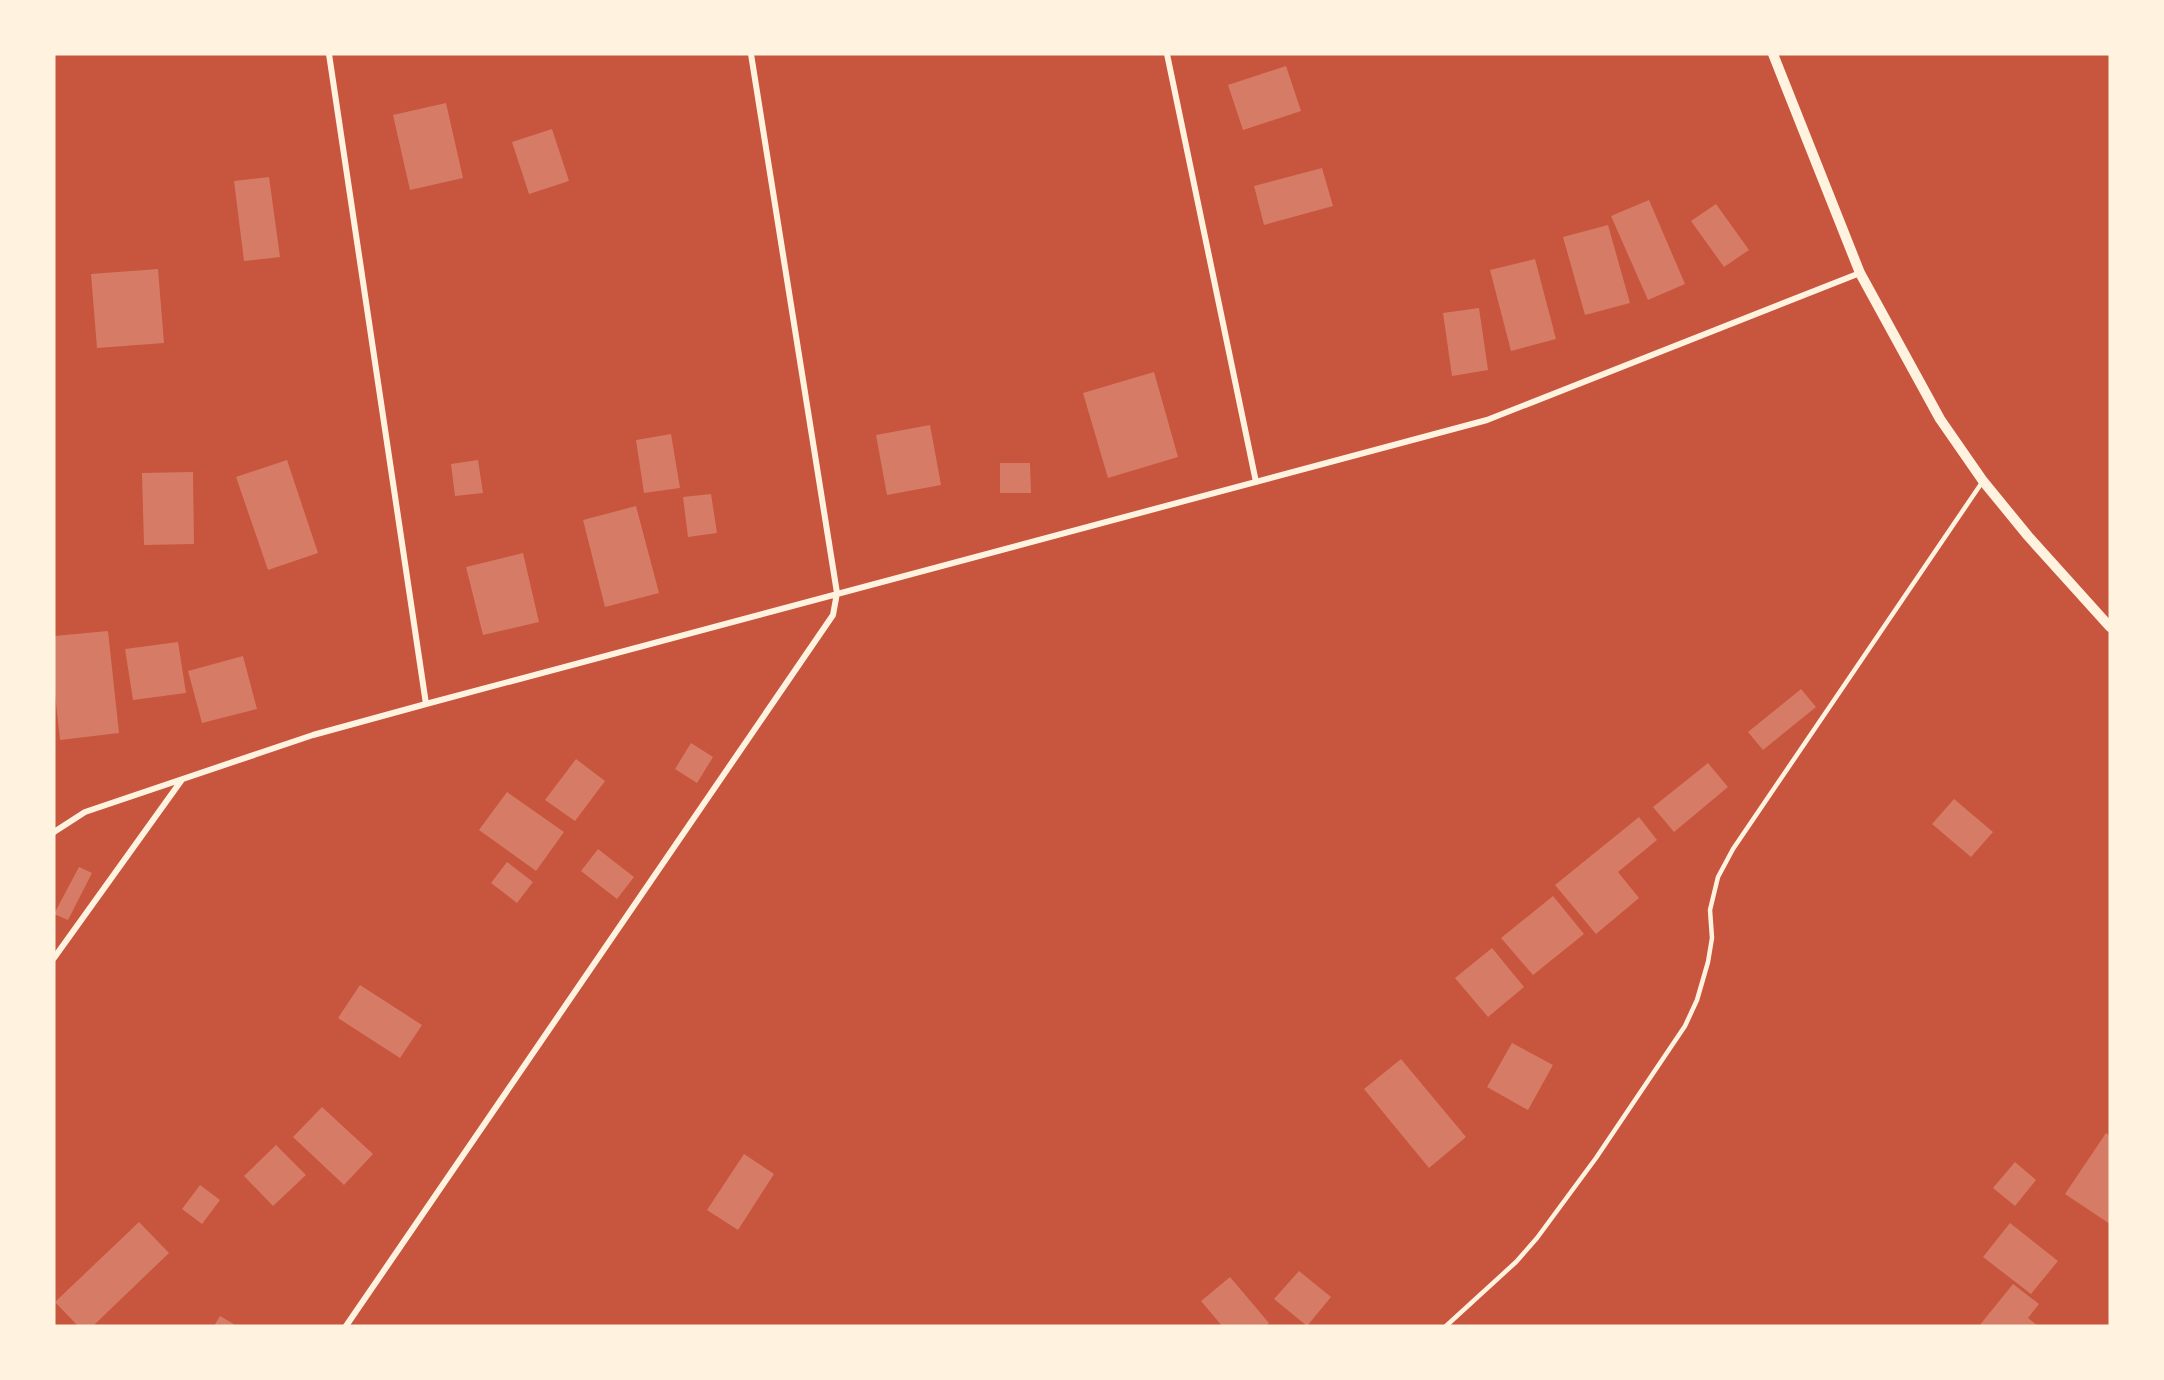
<svg xmlns="http://www.w3.org/2000/svg" width="2164" height="1380" viewBox="0 0 2164 1380" font-family="'Nunito Sans',sans-serif">
  <style>
    .building { fill: #d67c66 }
    .lines { fill: none; stroke-linecap: round; stroke-linejoin: round }
    .service { stroke: #fff3e0; stroke-width: 4.5 }
    .minor { stroke: #fff3e0; stroke-width: 6 }
    .tertiary { stroke: #fff3e0; stroke-width: 10 }
  </style>
  <rect width="100%" height="100%" fill="#c8553d"/>
  <!-- building -->
  <path class="building" d="M1286,66L1301,111L1243,130L1228,85Z
    M446,103L463,178L410,190L393,115Z
    M552,129L569,181L529,194L512,142Z
    M1322,168L1333,206L1264,225L1254,186Z
    M269,177L280,257L244,261L234,181Z
    M1649,200L1685,284L1648,300L1611,216Z
    M1716,204L1749,250L1724,267L1691,221Z
    M1608,225L1630,303L1585,315L1563,237Z
    M1535,259L1556,339L1511,351L1490,270Z
    M158,269L164,343L97,348L91,274Z
    M1479,308L1488,370L1452,376L1443,313Z
    M1154,372L1178,457L1108,478L1083,393Z
    M930,425L941,485L887,495L876,435Z
    M671,434L680,488L644,493L636,440Z
    M287,460L318,553L268,570L236,477Z
    M478,460L483,493L455,496L451,464Z
    M1000,463H1030L1031,493H1000Z
    M193,472L194,544L144,545L142,473Z
    M711,494L717,533L688,537L683,497Z
    M636,506L659,593L605,607L583,520Z
    M523,553L539,622L483,635L466,567Z
    M108,631L119,733L60,740L54,685V636Z
    M178,642L186,693L133,700L125,649Z
    M243,656L257,709L202,723L188,671Z
    M1801,689L1816,707L1763,750L1748,732Z
    M691,743L713,757L697,783L675,769Z
    M576,759L605,781L575,821L545,800Z
    M1708,763L1728,787L1674,832L1653,807Z
    M507,792L564,832L536,871L479,830Z
    M1954,799L1993,832L1971,857L1932,824Z
    M1639,817L1657,840L1618,872L1639,898L1596,934L1555,885Z
    M598,849L634,877L617,899L581,871Z
    M507,862L533,882L517,903L491,883Z
    M79,867L92,873L68,920L54,914Z
    M1553,896L1584,934L1533,975L1501,938Z
    M1492,948L1524,987L1488,1017L1455,978Z
    M360,985L422,1025L400,1058L338,1018Z
    M1512,1043L1553,1065L1528,1110L1487,1087Z
    M1401,1059L1466,1137L1429,1168L1364,1089Z
    M322,1107L373,1154L344,1185L293,1137Z
    M2106,1133L2110,1136V1224L2065,1194Z
    M276,1145L306,1175L273,1206L244,1176Z
    M744,1154L774,1174L738,1230L707,1210Z
    M2015,1162L2036,1180L2015,1206L1993,1188Z
    M200,1185L220,1200L202,1224L182,1209Z
    M139,1222L169,1253L93,1326H78L55,1302Z
    M2010,1223L2058,1261L2031,1294L1983,1257Z
    M1299,1271L1331,1297L1307,1326L1274,1299Z
    M1230,1277L1269,1323L1266,1326H1222L1201,1301Z
    M2013,1284L2039,1304L2028,1318L2038,1326H1979Z
    M220,1316L237,1326H214Z"/>
  <g class="lines">
    <!-- service -->
    <path class="service" d="M1446,1326L1516,1262L1537,1238L1596,1158L1685,1026L1697,1000L1708,962L1712,938L1710,910L1718,877L1733,849L1983,481"/>
    <!-- minor -->
    <path class="minor" d="M329,54L426,704
      M1167,54L1256,482
      M54,832L85,812L313,735L426,704L1487,420L1860,273
      M54,958L181,781
      M346,1326L833,615L837,593L751,54"/>
    <!-- tertiary -->
    <path class="tertiary" d="M1773,54L1860,273L1940,419L1983,481L2028,536L2110,627"/>
  </g>
  <!-- border -->
  <rect width="2164" height="1380" fill="none" stroke="#fff3e0" stroke-width="111"/>
</svg>
